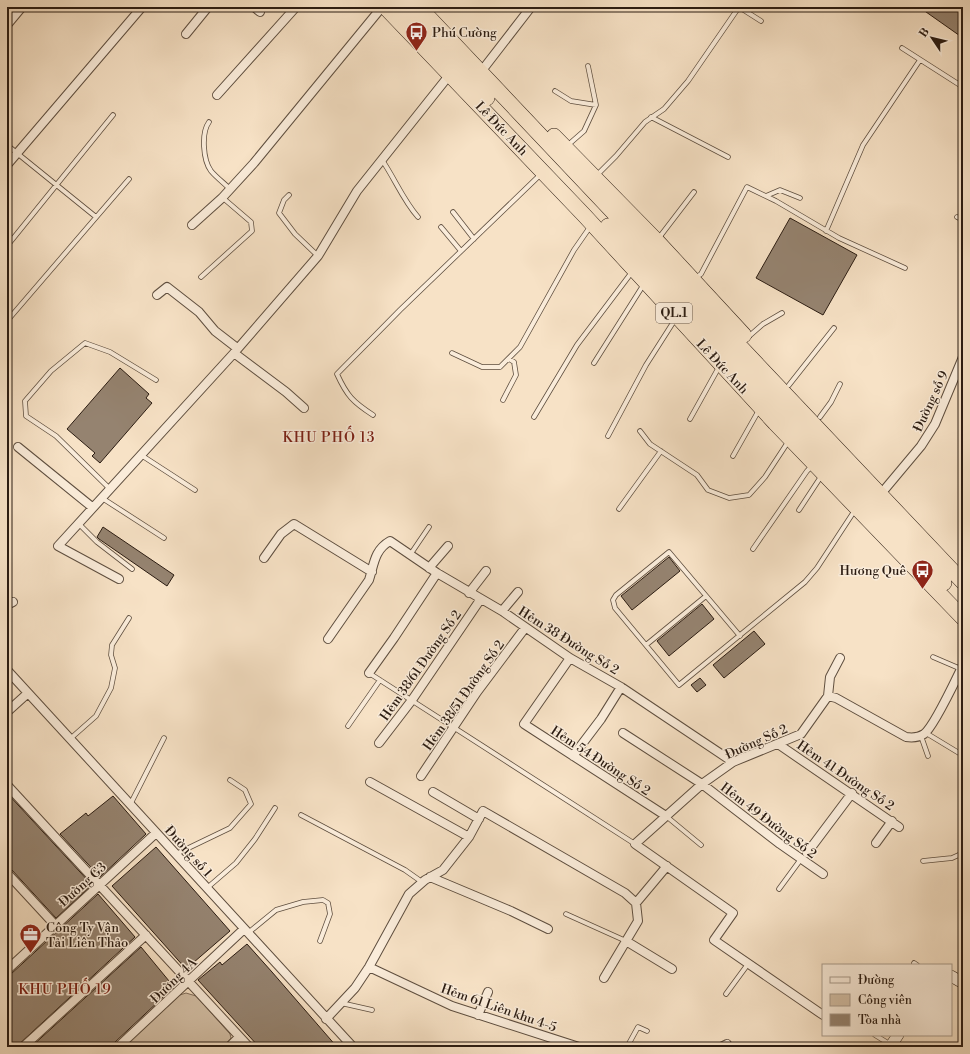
<svg xmlns="http://www.w3.org/2000/svg" width="970" height="1054" viewBox="0 0 970 1054" font-family="'Libre Bodoni',serif">
  <style>
    .green { fill: #d4c0a7; stroke: #806e5c }
    .building { fill: #958370; stroke: #2b1c12 }
    .lines { fill: none; stroke-linecap: round; stroke-linejoin: round }
    .lane-casing { stroke: #5e4e3f; stroke-width: 5.5 }
    .street-casing { stroke: #5e4e3f; stroke-width: 10 }
    .secondary-casing { stroke: #2b1c12; stroke-width: 12 }
    .highway-casing { stroke: #2b1c12; stroke-width: 16 }
    .lane { stroke: #faecda; stroke-width: 4 }
    .street { stroke: #faecda; stroke-width: 8 }
    .secondary { stroke: #faecda; stroke-width: 11 }
    .highway { stroke: #f7e2c6; stroke-width: 15 }
    .labels { text-anchor: middle; stroke-width: 3; stroke-linejoin: round; paint-order: stroke }
    .shield { fill: #faecda; stroke: #695a4e; stroke-width: 1 }
    .shield-label { font-size: 12px; font-weight: bold; fill: #2b1c12 }
    .poi-label { font-size: 13px; fill: #2b1c12; stroke: #faecda; text-anchor: start }
    .street-label { font-size: 13px; fill: #2b1c12; stroke: #faecda }
    .neighbourhood-label { font-size: 14px; letter-spacing: 1px; fill: #7a1f14; stroke: #faecda }
  </style>
  <rect width="100%" height="100%" fill="#f7e2c6"/>
  <filter id="stains"><feTurbulence type="fractalNoise" baseFrequency=".005" numOctaves="4"/><feColorMatrix values="0 0 0 0 .2 0 0 0 0 .09 0 0 0 0 .02 0 0 0 .5 -.17"/></filter>
  <radialGradient id="worn" r=".72"><stop offset=".6" stop-color="#630" stop-opacity="0"/><stop offset="1" stop-color="#630" stop-opacity=".3"/></radialGradient>
  <!-- green -->
  <path class="green" d="M186,993L196,996L230,1034L231,1038L223,1047H124L180,995Z"/>
  <!-- building -->
  <path class="building" d="M919,7H958L963,10V38Z
    M790,218L857,255L823,315L756,278Z
    M120,368L149,394L146,398L152,403L100,463L92,456L95,453L67,429Z
    M103,527L174,575L167,586L99,539L97,537Z
    M669,557L680,571L632,610L621,596Z
    M702,604L714,619L669,656L657,641Z
    M754,631L765,644L724,678L713,665Z
    M700,678L706,685L697,692L691,685Z
    M7,793L92,885L56,918L11,869L7,868Z
    M113,796L146,834L100,877L60,834L86,813L88,816Z
    M156,847L230,931L186,969L112,886Z
    M98,894L135,937L16,1047H7V975L11,974Z
    M247,944L272,972L337,1047H259L198,980L220,962L222,965Z
    M141,947L174,987L114,1043L113,1047H31Z"/>
  <g class="lines">
    <defs>
      <path id="lane" d="M739,7L761,21
        M902,48L963,87
        M555,91L571,101L596,105
        M651,117L728,157
        M209,122C201,133 203,160 211,171C217,178 224,183 230,189
        M7,145L96,217
        M568,145L584,131L596,105L588,66
        M382,160C395,179 403,200 418,217
        M597,175L616,156L645,122L664,109L688,81L739,7
        M289,195L284,200L279,213L295,234L318,256
        M766,196L780,190L800,198
        M453,212L474,239
        M957,217L963,220
        M441,227L461,251
        M826,231L863,145L920,60
        M658,239L694,192
        M7,246L113,115
        M201,277L252,231L251,222L223,198
        M695,278L701,274L747,187L776,201L839,238L905,268
        M962,293L963,294
        M7,321L129,179
        M747,338L763,324L782,313
        M452,353L482,367H500L520,347L574,250L590,227
        M594,363L644,284
        M789,385L834,328
        M503,400L516,375L514,362L509,359
        M373,415C353,402 347,396 337,374L400,310L540,175
        M534,417L577,345L632,272
        M820,417L831,402L840,384
        M690,419L719,367
        M640,431L650,444L697,475L708,490L729,498L749,495L765,477L788,442
        M608,436L646,365L676,318
        M141,455L195,490
        M733,456L759,410
        M110,489L56,436L26,416L25,401L51,371L85,343L110,352L156,380
        M102,498L164,538
        M619,509L661,451
        M799,510L822,475
        M78,523L97,542L132,569
        M753,549L807,471L812,466
        M410,555L429,527
        M740,636L669,552L616,595L613,600L615,608L679,685L805,582L817,568L855,510
        M646,645L706,596
        M933,657L961,669
        M369,673L635,844
        M348,726L380,680
        M926,733L959,753
        M921,736L928,756
        M70,739L96,716L111,688L115,668L111,655L112,645L129,618
        M131,803L164,738
        M301,815L405,870L422,882
        M666,816L701,845
        M176,854L230,828L251,804L245,790L230,780
        M923,861L952,858L963,853
        M207,888L236,863L255,839L275,808
        M779,889L801,859
        M566,914L626,941
        M248,933L276,910L303,902L323,900L328,903L330,914L320,941
        M914,963L917,965
        M726,994L748,964
        M341,1003L372,1010
        M875,1035L891,1045
        M627,1047L638,1027L647,1031"/>
      <path id="street" d="M254,7L260,12
        M7,25L22,7
        M186,34L208,7
        M480,73L531,7
        M217,95L296,7
        M7,165L142,7
        M192,225L222,198L254,163L382,7
        M157,295L167,287L199,312L215,331L237,348
        M234,353L286,392L304,408
        M18,447L92,507
        M885,489L921,446L935,424L963,357
        M264,558L281,534L294,524L372,572
        M429,568L448,546
        M119,579L58,546L234,353L318,256L357,191L451,73
        M469,593L486,571
        M7,605L13,602
        M502,611L518,592
        M328,639L369,580C374,565 374,550 390,541L437,573L502,611L570,658L621,687L733,762
        M570,658L524,724L666,816
        M7,670L353,1047
        M369,673L394,638L437,573
        M828,696L830,677L840,658
        M7,712L28,693
        M623,733L702,784L780,844L823,874
        M379,743L412,700L480,600
        M778,744L899,827
        M573,756L601,719L621,687
        M421,776L477,692L525,628
        M370,782L469,837
        M7,785L249,1047
        M433,792L479,819
        M876,843L892,821
        M807,853L852,793
        M7,873L55,925
        M430,877L511,911L548,929
        M626,941L672,969
        M369,967L452,1006L579,1047
        M7,970L156,833
        M604,978L638,921L636,903
        M478,1015L488,992
        M823,1015L714,940L733,913L635,844L702,784L733,762L801,734L828,696L836,698L906,737C913,738 918,738 924,734C934,727 956,679 963,665
        M326,1019L355,988L369,967L409,894L425,880L443,870L469,837L483,811L625,893L636,903L667,866
        M23,1047L146,935
        M118,1047L244,929
        M229,1047L239,1037
        M721,1047L727,1044"/>
      <path id="secondary" d="M951,976L963,983
        M890,1047L898,1035"/>
      <path id="highway" d="M385,7L584,215L775,423L963,618
        M402,7L487,98
        M419,7L963,582
        M554,136L657,241L744,335
        M608,226L944,583"/>
    </defs>
    <!-- lane casing -->
    <use href="#lane" class="lane-casing"/>
    <!-- street casing -->
    <use href="#street" class="street-casing"/>
    <!-- secondary casing -->
    <use href="#secondary" class="secondary-casing"/>
    <!-- highway casing -->
    <use href="#highway" class="highway-casing"/>
    <!-- lane -->
    <use href="#lane" class="lane"/>
    <!-- street -->
    <use href="#street" class="street"/>
    <!-- secondary -->
    <use href="#secondary" class="secondary"/>
    <!-- highway -->
    <use href="#highway" class="highway"/>
  </g>
  <!-- icons -->
  <defs>
    <symbol id="bus-pin" viewBox="-11 -11 22 30"><path d="M0 17L-7.5 6A9.5 9.5 0 1 1 7.5 6Z" fill="#8f2418" stroke="#faecda"/><path d="M-5-6H5V4H4V6H2V4H-2V6H-4V4H-5ZM-3.5-4V0h7V-4ZM-3.5 1.2v1.5H-2V1.2ZM2 1.2v1.5H3.5V1.2Z" fill="#fff"/></symbol>
    <symbol id="office-pin" viewBox="-11 -11 22 30"><path d="M0 17L-7.5 6A9.5 9.5 0 1 1 7.5 6Z" fill="#8f2418" stroke="#faecda"/><path d="M-6-3h4V-5.5h4V-3h4V5H-6ZM-1-4.5V-3h2v-1.5ZM-6 0V1H6V0Z" fill="#fff"/></symbol>
  </defs>
  <g fill-rule="evenodd">
    <use href="#bus-pin" x="404" y="20" width="25" height="34"/>
    <use href="#bus-pin" x="910" y="558" width="25" height="34"/>
    <use href="#office-pin" x="18" y="922" width="25" height="34"/>
  </g>
  <g class="labels">
    <!-- shield labels -->
    <rect class="shield" x="656" y="303" width="36" height="20" rx="3"/>
    <g class="shield-label">
      <text x="674" y="317">QL.1</text>
    </g>
    <!-- poi labels -->
    <g class="poi-label">
      <text x="432" y="37">Phú Cường</text>
      <text x="906" y="575" text-anchor="end">Hương Quê</text>
      <text x="46" y="932">Công Ty Vận<tspan x="46" dy="15">Tải Liên Thảo</tspan></text>
    </g>
    <!-- street labels -->
    <g class="street-label">
      <text transform="translate(502 128) rotate(46)" y="5">Lê Đức Anh</text>
      <text transform="translate(723 366) rotate(47)" y="5">Lê Đức Anh</text>
      <text transform="translate(930 401) rotate(-65)" y="5">Đường số 9</text>
      <text transform="translate(569 640) rotate(32)" y="5">Hẻm 38 Đường Số 2</text>
      <text transform="translate(420 665) rotate(-55)" y="5">Hẻm 38/61 Đường Số 2</text>
      <text transform="translate(463 695) rotate(-55)" y="5">Hẻm 38/51 Đường Số 2</text>
      <text transform="translate(756 741) rotate(-24)" y="5">Đường Số 2</text>
      <text transform="translate(601 760) rotate(33)" y="5">Hẻm 54 Đường Số 2</text>
      <text transform="translate(846 775) rotate(34)" y="5">Hẻm 41 Đường Số 2</text>
      <text transform="translate(769 820) rotate(37)" y="5">Hẻm 49 Đường Số 2</text>
      <text transform="translate(189 851) rotate(48)" y="5">Đường số 1</text>
      <text transform="translate(82 884) rotate(-42)" y="5">Đường G3</text>
      <text transform="translate(173 980) rotate(-44)" y="5">Đường 4A</text>
      <text transform="translate(499 1007) rotate(19)" y="5">Hẻm 61 Liên khu 4-5</text>
    </g>
    <!-- neighbourhood labels -->
    <g class="neighbourhood-label">
      <text x="329" y="442">KHU PHỐ 13</text>
      <text x="65" y="994">KHU PHỐ 19</text>
    </g>
  </g>
  <!-- margin -->
  <rect width="970" height="1054" fill="none" stroke="#f7e2c6" stroke-width="24"/>
  <rect x="8" y="8" width="954" height="1038" fill="none" stroke="#2b1c12" stroke-width="2"/>
  <rect x="12" y="12" width="946" height="1030" fill="none" stroke="#2b1c12"/>
  <!-- legend -->
  <rect x="822" y="964" width="130" height="72" fill="#faecda" stroke="#a7998a"/>
  <rect x="830" y="977" width="20" height="6" fill="#faecda" stroke="#a7998a"/>
  <text x="858" y="984" font-size="12" fill="#2b1c12">Đường</text>
  <rect x="830" y="994" width="20" height="12" fill="#d4c0a7" stroke="#a7998a"/>
  <text x="858" y="1004" font-size="12" fill="#2b1c12">Công viên</text>
  <rect x="830" y="1014" width="20" height="12" fill="#958370" stroke="#a7998a"/>
  <text x="858" y="1024" font-size="12" fill="#2b1c12">Tòa nhà</text>
  <!-- north arrow -->
  <g transform="translate(932 38) rotate(305)" stroke="#faecda" stroke-width="3" paint-order="stroke">
  <path d="M0-3L7 15L0 10L-7 15Z" fill="#2b1c12"/>
  <text y="-6" font-size="11" font-weight="bold" text-anchor="middle" fill="#2b1c12">B</text>
  </g>
  <rect width="100%" height="100%" filter="url(#stains)"/>
  <rect width="100%" height="100%" fill="url(#worn)"/>
</svg>
